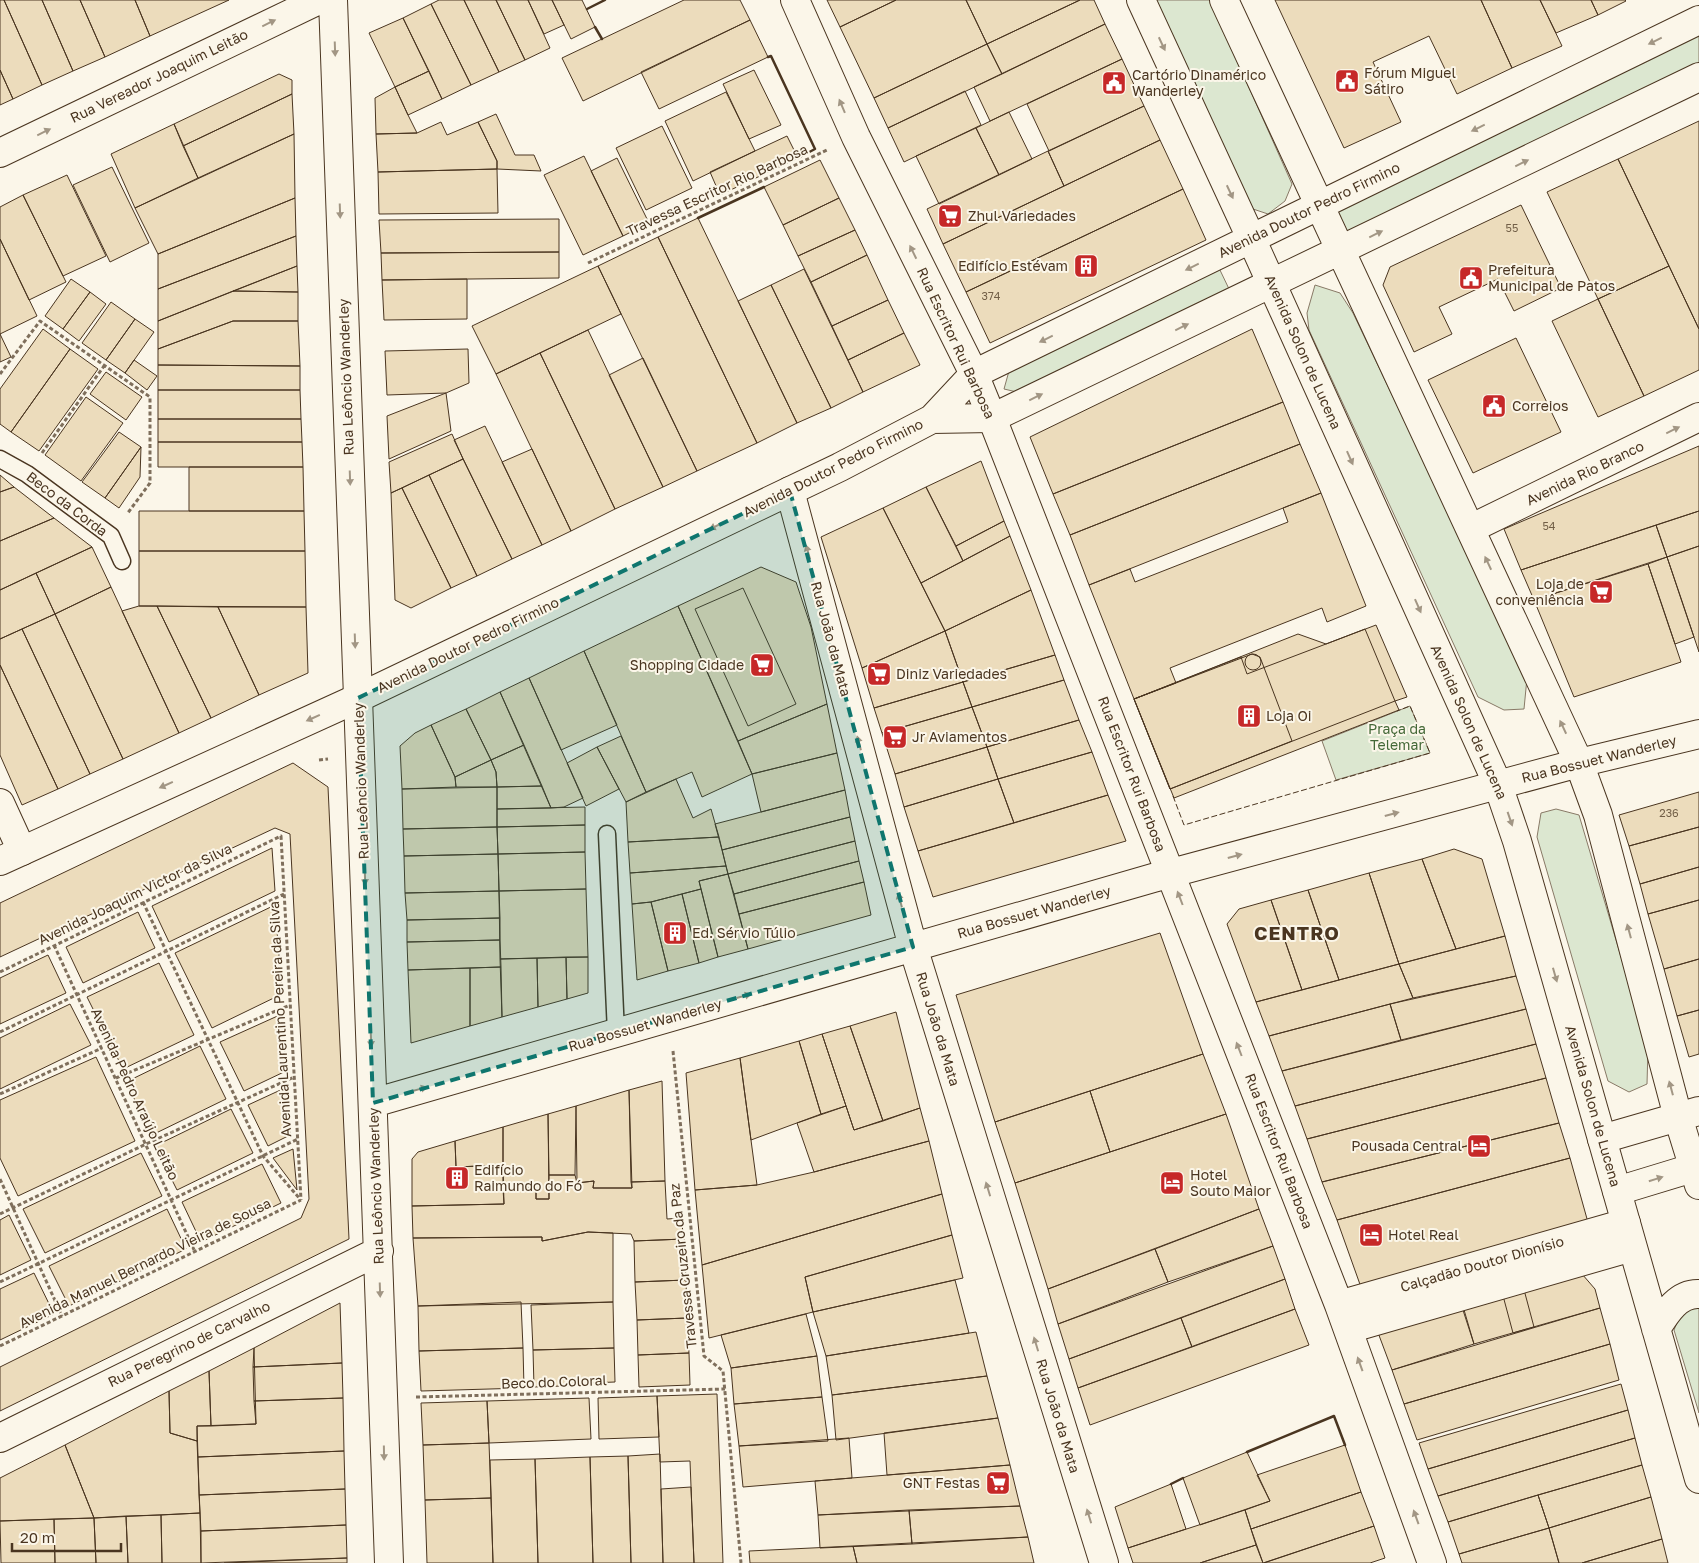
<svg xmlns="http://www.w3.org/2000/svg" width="1699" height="1563" viewBox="0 0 1699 1563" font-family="'Golos Text',sans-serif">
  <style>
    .green { fill: #dce7d0; stroke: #887966 }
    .building { fill: #ecdcbc; stroke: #4a3520 }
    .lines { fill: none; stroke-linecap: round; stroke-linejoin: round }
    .lane-casing { stroke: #4a3520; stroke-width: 19 }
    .street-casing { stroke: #4a3520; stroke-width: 30 }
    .primary-casing { stroke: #4a3520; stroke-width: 30 }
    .path { stroke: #7f6f5c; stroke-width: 3; stroke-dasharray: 4 2.5; stroke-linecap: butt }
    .lane { stroke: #fbf6e9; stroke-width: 16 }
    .street { stroke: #fbf6e9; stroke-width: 28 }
    .primary { stroke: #fbf6e9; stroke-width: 28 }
    .fence { stroke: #4a3520; stroke-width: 1; stroke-dasharray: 6 2.5; stroke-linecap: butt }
    .wall { stroke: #4a3520; stroke-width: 2.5 }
    .oneway { fill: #a29684 }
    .marked { fill: #0f766e; fill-opacity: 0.2; stroke: #0f766e; stroke-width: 4; stroke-dasharray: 10 6; stroke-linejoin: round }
    .labels { text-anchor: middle; stroke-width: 4; stroke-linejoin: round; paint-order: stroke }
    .number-label { font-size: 11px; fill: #725f47 }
    .poi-label { font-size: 14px; fill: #4a3520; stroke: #fbf6e9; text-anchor: start }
    .street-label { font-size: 14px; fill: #4a3520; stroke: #fbf6e9 }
    .park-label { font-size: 14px; fill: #436837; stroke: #fbf6e9 }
    .district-label { font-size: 19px; font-weight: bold; letter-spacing: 1px; fill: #4a3520; stroke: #fbf6e9 }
  </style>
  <rect width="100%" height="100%" fill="#fbf6e9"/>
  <!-- green -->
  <path class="green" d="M1152,0H1210L1292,184L1285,201L1268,214L1247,207Z
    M1699,21V78L1340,251L1320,204Z
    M1219,268L1230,291L1021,393L1004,389L1009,371Z
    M1315,285L1340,293L1353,313L1527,678L1524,709L1504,710L1478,697L1309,330L1307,313Z
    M1410,706L1430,753L1336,780L1322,741Z
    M1556,809L1579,815L1648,1048L1647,1084L1629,1092L1608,1081L1537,837L1541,813Z
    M1699,1303V1413L1674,1330L1682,1310Z"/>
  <!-- building -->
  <path class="building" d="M0,0H4L42,85L13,99L0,70Z
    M4,0H42L73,71L42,85Z
    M42,0H80L105,57L73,71Z
    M80,0H135L150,36L105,57Z
    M135,0H229L150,36Z
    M439,0H464L499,72L471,85L431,4Z
    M464,0H496L525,60L499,72Z
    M496,0H528L550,48L525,60Z
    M528,0H552L564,25L544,34Z
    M552,0H582L595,27L571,39Z
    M684,0H740L750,20L583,101L562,58Z
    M827,0H896L840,27Z
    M896,0H966L987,44L874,98L840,27Z
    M966,0H1080L987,44Z
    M1080,0H1094L1105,24L1002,74L987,44Z
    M1275,0H1481L1512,68L1457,94L1429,36L1373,62L1401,122L1344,148Z
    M1481,0H1540L1562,46L1512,68Z
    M1540,0H1591L1598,15L1556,33Z
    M1591,0H1625L1626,1L1598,15Z
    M431,4L471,85L442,99L403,18Z
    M403,18L429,71L395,87L369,33Z
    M750,20L768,57L659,109L641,72Z
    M1105,24L1122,59L990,121L974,87Z
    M987,44L1002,74L888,128L874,98Z
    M1122,59L1144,106L1049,151L1027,104Z
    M0,70L13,99L0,105Z
    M754,70L781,125L749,139L723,84Z
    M429,71L442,99L408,115L395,87Z
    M279,74L292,80V94L183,146L174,124Z
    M395,87L408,115L417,133L376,134L375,98Z
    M965,91L981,125L904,162L888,128Z
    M726,92L755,151L693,181L665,121Z
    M292,94L294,134L198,178L183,146Z
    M1144,106L1160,140L1064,186L1048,151Z
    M1009,112L1032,159L999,175L976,128Z
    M496,114L515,155H534L541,171L497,169V161L478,122Z
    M1699,121V329L1618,159Z
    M441,122L447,135L478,122L497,161V169L378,172L376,134L417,133Z
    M174,124L198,178L135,208L111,154Z
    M662,126L692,188L646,210L616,148Z
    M976,128L999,175L939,204L916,156Z
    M294,134L295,198L158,254L135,208Z
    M787,136L798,158L720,195L710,172Z
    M1160,140L1183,189L966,292L943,244Z
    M1048,151L1064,186L943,244L927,209Z
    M584,156L623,236L583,255L544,175Z
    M617,158L649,223L623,236L591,171Z
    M1618,159L1669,266L1598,299L1547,192Z
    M820,160L839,198L783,225L764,187Z
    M112,167L149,243L110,262L73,185Z
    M497,169L498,213L379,214L378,172Z
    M67,175L106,256L63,276L23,195Z
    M1183,189L1206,240L990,343L966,292Z
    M23,195L66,282L29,300L0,239V207Z
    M295,198L296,236L158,289V254Z
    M839,198L855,230L798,256L783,225Z
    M1521,205L1561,288L1514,311L1498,279L1439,307L1452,334L1414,352L1383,285L1390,267Z
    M698,218L797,423L757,443L658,237Z
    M559,219V252L381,253L379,220Z
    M855,230L867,255L811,282L798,256Z
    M296,236L297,266L158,321V289Z
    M658,237L757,443L697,471L598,266Z
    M0,239L37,316L0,334Z
    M559,252V278L382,280L381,253Z
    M867,255L888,300L832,326L811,282Z
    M297,266L298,292L233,291Z
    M598,266L621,314L496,374L472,326Z
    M1669,266L1699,329V370L1644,396L1598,299Z
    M804,269L863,392L831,408L771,285Z
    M71,279L90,292L63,329L45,316Z
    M467,279V319L384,320L382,280Z
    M771,285L831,408L797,423L738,301Z
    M233,291L298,292V321H233L158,349V321Z
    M90,292L106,304L79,341L63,329Z
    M1598,299L1644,396L1598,417L1552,321Z
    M888,300L904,333L848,360L832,326Z
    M111,302L135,319L106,360L82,343Z
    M135,319L154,332L125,373L106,360Z
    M233,321H298L300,366L158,365V349Z
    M43,329L70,349L11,432L0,424V389Z
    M1252,329L1283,402L1053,494L1030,437Z
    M588,330L663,487L615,509L540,353Z
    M904,333L920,365L863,392L848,360Z
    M0,334L11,357L0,362Z
    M1516,338L1561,432L1473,473L1428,380Z
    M70,349L98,369L39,451L11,432Z
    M468,349L469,383L446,393L387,395L385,351Z
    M540,353L615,509L571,531L496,374Z
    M643,358L697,471L663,487L609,375Z
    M134,360L157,376L147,390L125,373Z
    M158,365L300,366V390H158Z
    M106,372L142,397L126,420L90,394Z
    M158,390H300L301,419H158Z
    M446,393L451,431L389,459L387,416Z
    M86,397L123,423L81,481L45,455Z
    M1283,402L1300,444L1070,535L1053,494Z
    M158,419H301L302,442H158Z
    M485,426L542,545L512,559L454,440Z
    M119,432L141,447L105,498L82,482Z
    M452,434L463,459L391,493L389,462Z
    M158,442H302L303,467H158Z
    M1300,444L1321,493L1089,585L1070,535Z
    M1699,446V511L1521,570L1504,529Z
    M141,447L140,477L119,508L105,498Z
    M532,449L571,531L542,545L502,462Z
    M463,459L512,559L477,576L429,475Z
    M981,461L1004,521L956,546L926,487Z
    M189,467H303L304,511H189Z
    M0,475L14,487L0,492Z
    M429,475L477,576L451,588L402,488Z
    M14,487L54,518L0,541V492Z
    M926,487L963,561L921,583L883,508Z
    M402,488L451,588L411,608L395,600L391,493Z
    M1321,493L1366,606L1327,622L1322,608L1170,668L1176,683L1134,699L1089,585L1130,569L1135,582L1288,522L1283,508Z
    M883,508L945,631L862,668L821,537Z
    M139,511H304L305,551H139Z
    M1699,511V546L1667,557L1656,525Z
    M54,518L92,547L0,590V541Z
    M1004,521L1010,536L963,561L956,546Z
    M1656,525L1667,557L1534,600L1521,570Z
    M1010,536L1031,590L945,631L921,583Z
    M1699,546V652L1667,557Z
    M92,547L111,587L55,614L36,573Z
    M139,551H305L306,607L139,606Z
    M1667,557L1694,637L1675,644L1648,564Z
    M1648,564L1681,662L1574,697L1534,600Z
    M761,567L796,582L811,627L827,704L738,741L678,606Z
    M36,573L55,614L0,639V590Z
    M111,587L179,733L123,759L55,614Z
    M743,588L796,704L748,726L695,609Z
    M1031,590L1055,655L963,682L945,631Z
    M139,606H157L211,718L179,733L122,611Z
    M157,606L218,607L259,695L211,718Z
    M678,606L752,774L702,797L692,772L646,792L584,651Z
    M218,607H306L308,673L259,695Z
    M55,614L123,759L90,774L22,629Z
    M1376,625L1407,697L1395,701L1399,710L1174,798L1134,699L1241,657L1247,674Z
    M22,629L90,774L58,789L0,665V639Z
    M1365,629L1395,701L1170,789L1134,699L1298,634L1326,644Z
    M945,631L963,682L874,708L862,668Z
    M584,651L617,725L561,750L529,678Z
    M1245 662a8 8 0 1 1 16 0a8 8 0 1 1-16 0Z
    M1252,654L1260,657L1292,741L1170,789L1134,699Z
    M1055,655L1064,680L972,707L963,682Z
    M0,665L58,789L22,805L0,755Z
    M529,678L583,798L564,807L551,808L500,692Z
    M1064,680L1079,720L987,747L972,707Z
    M963,682L972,707L882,733L874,708Z
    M500,692L524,745L491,760L466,709Z
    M827,704L837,753L752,774L738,741Z
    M972,707L987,747L895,774L882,733Z
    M466,709L491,760L455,777L431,725Z
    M1079,720L1092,752L998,779L987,747Z
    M431,725L455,777L456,787L402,789L400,746L415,733Z
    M621,736L646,792L626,802L597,747Z
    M524,745L542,786L497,787L496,772L491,760Z
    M597,747L619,789L586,806L567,763Z
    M987,747L998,779L904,807L895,774Z
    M1092,752L1108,795L1014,823L998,779Z
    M837,753L845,790L761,812L752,774Z
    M491,760L496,772L497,787H456L455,777Z
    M293,763L328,787L349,1239L0,1411V1367L301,1218L309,1199L290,834L275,828L0,957V903Z
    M676,779L693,818L711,809L719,837L628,842L626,802Z
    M998,779L1014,823L918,851L904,807Z
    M542,786L551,808L497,809V787Z
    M497,787V827L403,829L402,789Z
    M845,790L850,817L722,850L715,824Z
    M1699,792V827L1629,846L1619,815Z
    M1108,795L1126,841L933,897L918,851Z
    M585,807V825L497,827V809Z
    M850,817L855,841L728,874L722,850Z
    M585,825V852L498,854L497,827Z
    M497,827L498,854L404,856L403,829Z
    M1699,827V867L1640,884L1629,846Z
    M719,837L726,866L630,873L628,842Z
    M855,841L859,861L734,894L728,874Z
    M272,848L275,891L169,942L152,906Z
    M1454,849L1482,859L1505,936L1456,949L1422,859Z
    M585,852L586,889L499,891L498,854Z
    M498,854L499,891L405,893L404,856Z
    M1422,859L1456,949L1399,964L1369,873Z
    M859,861L864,882L739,914L734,894Z
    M726,866L728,874L699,881L701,889L651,902L632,904L630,873Z
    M1699,867V900L1648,914L1640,884Z
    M1369,873L1399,964L1339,980L1308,890Z
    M728,874L748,949L718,957L699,881Z
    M864,882L871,915L748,949L739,914Z
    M586,889L588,957L500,959L499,891Z
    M701,889L718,957L699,963L682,894Z
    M1308,890L1339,980L1302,990L1271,900Z
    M499,891L500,918L407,920L405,893Z
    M682,894L699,963L668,971L651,902Z
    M1271,900L1302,990L1256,1002L1227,924L1239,909Z
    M1699,900V959L1664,969L1648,914Z
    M651,902L668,971L637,980L632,904Z
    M275,905L282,994L212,1028L175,953Z
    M138,912L155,948L83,983L66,947Z
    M500,918V940L407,942V920Z
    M1160,933L1203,1054L995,1122L956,995Z
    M1505,936L1516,976L1413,998L1399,964Z
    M500,940L501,967L408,970L407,942Z
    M48,955L66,993L0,1024V978Z
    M566,957H588V993L567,999Z
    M566,957L567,999L538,1007L537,958Z
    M537,958L538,1007L502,1017L500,959Z
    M1699,959V1010L1677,1016L1664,969Z
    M159,963L194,1035L123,1069L87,997Z
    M1399,964L1413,998L1269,1036L1256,1002Z
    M501,967L502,1017L470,1026V968Z
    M470,968V1026L411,1043L408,970Z
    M1516,976L1526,1009L1401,1040L1390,1004Z
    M70,1004L91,1045L0,1089V1038Z
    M1390,1004L1401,1040L1282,1071L1269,1036Z
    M1526,1009L1536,1044L1295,1106L1282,1071Z
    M1699,1010V1054L1689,1057L1677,1016Z
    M896,1012L920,1108L883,1121L850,1026Z
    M282,1014L286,1071L244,1091L220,1042Z
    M850,1026L883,1121L854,1130L822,1034Z
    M822,1034L846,1106L821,1114L799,1041Z
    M799,1041L821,1114L751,1140L740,1058Z
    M1536,1044L1546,1078L1307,1139L1295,1106Z
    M200,1046L226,1099L152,1135L126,1082Z
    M1203,1054L1226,1114L1110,1152L1090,1091Z
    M96,1057L135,1141L18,1196L0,1158V1100Z
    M740,1058L757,1185L695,1190L686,1073Z
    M1546,1078L1559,1123L1322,1182L1307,1139Z
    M662,1081L665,1181L631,1182L629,1090Z
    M287,1087L290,1135L268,1146L248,1105Z
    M629,1090L632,1188H593L594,1181L577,1183L576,1106Z
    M1090,1091L1110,1152L1015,1183L995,1122Z
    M576,1106L575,1175H549L548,1114Z
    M846,1106L854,1130L920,1108L929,1141L814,1172L797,1123Z
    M231,1109L253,1153L177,1190L155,1146Z
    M548,1114L549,1199H536V1187L503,1189V1127Z
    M1226,1114L1259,1209L1048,1289L1015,1183Z
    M1559,1123L1570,1158L1337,1220L1322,1182Z
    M503,1127V1165L456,1167L455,1141Z
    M455,1141L456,1167L503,1165L504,1204L412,1206V1159L418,1152Z
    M929,1141L942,1194L702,1265L695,1190L757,1185L814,1172Z
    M293,1149L297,1190L273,1158Z
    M141,1153L162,1196L45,1253L23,1209Z
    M1570,1158L1589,1226L1362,1290L1337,1220Z
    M262,1164L281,1203L201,1242L182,1202Z
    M549,1175H575L577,1183L594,1181L593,1188H632L631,1182L665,1181L667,1219L681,1218L684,1239L634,1241L631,1234L588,1232L542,1241V1237L413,1238L412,1206L504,1204L503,1189L536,1187V1199H549Z
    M942,1194L952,1235L805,1277L813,1312L709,1338L702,1265Z
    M167,1209L186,1249L69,1306L49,1266Z
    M1259,1209L1273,1246L1168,1282L1155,1249Z
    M9,1215L31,1260L0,1275V1220Z
    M588,1232L613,1233V1302L418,1306L413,1238L542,1237V1241Z
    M952,1235L963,1278L813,1312L805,1277Z
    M684,1239L686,1280L635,1282L634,1241Z
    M1273,1246L1285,1279L1069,1359L1058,1324Z
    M1155,1249L1168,1282L1058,1324L1048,1289Z
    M34,1273L54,1314L0,1340V1289Z
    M1582,1274L1595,1289L1600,1308L1474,1344L1462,1303Z
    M1285,1279L1295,1309L1192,1347L1181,1318Z
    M686,1280L687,1318L637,1320L635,1282Z
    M955,1280L969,1333L826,1356L813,1312Z
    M1523,1286L1534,1327L1513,1333L1502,1292Z
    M521,1302L523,1348L419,1351L418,1306Z
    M613,1302L614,1348L533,1350L531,1305Z
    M340,1303L342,1363L253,1367L254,1348Z
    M1461,1304L1474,1344L1392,1370L1377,1330Z
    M1600,1308L1610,1344L1404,1404L1392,1370Z
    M1295,1309L1309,1345L1090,1425L1078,1388Z
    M806,1314L817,1356L731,1368L721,1335Z
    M687,1318L689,1353L638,1355L637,1320Z
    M1181,1318L1192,1347L1078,1388L1069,1359Z
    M976,1332L987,1376L832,1395L826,1356Z
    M1610,1344L1619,1380L1417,1440L1404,1404Z
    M254,1348L256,1424L211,1426L209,1371Z
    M523,1348L524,1388L421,1391L419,1351Z
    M614,1348L615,1382L589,1383V1385L534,1387L533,1350Z
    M689,1353L690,1385L639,1387L638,1355Z
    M817,1356L822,1397L734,1404L731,1368Z
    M342,1363L343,1398L254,1401L253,1367Z
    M209,1371L211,1426H197V1441L170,1433L169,1391Z
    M987,1376L998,1418L836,1440L832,1395Z
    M1621,1384L1628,1410L1428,1469L1419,1443Z
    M169,1391L170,1433L197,1441L200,1513L94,1518L65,1445Z
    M717,1394L723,1563H694L690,1461L660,1462L657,1396Z
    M657,1396L659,1437L599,1439L598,1398Z
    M822,1397L828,1441L739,1446L734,1404Z
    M343,1398L344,1451L198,1457L197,1426L256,1424L254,1401Z
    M589,1398L591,1439L489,1443L487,1401Z
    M487,1401L489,1443L423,1445L421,1403Z
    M1628,1410L1635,1438L1438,1496L1428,1469Z
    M998,1418L1010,1465L887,1475L884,1433Z
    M849,1438L852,1478L743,1487L739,1446Z
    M1635,1438L1642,1465L1538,1495L1448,1522L1438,1496Z
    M489,1443L491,1498L425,1500L423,1445Z
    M65,1445L94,1518L0,1521V1478Z
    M1345,1445L1361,1492L1251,1529L1245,1510L1270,1501L1257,1475Z
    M344,1451L345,1489L199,1495L198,1457Z
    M1247,1452L1270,1501L1200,1525L1183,1478Z
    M660,1454L663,1563H631L628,1456Z
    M628,1456L631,1563H593L590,1457Z
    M590,1457L593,1563H538L535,1459Z
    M535,1459L538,1563H493L490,1460Z
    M1010,1465L1020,1506L818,1515L815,1481Z
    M1642,1465L1651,1497L1549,1528L1538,1495Z
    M1171,1484L1186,1529L1128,1548L1115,1507Z
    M691,1487L694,1563H663L661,1489Z
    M345,1489L346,1525L201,1531L199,1495Z
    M1361,1492L1374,1526L1263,1563L1251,1529Z
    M1538,1495L1549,1528L1459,1554L1448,1522Z
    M1651,1497L1662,1539L1582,1563H1559L1549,1528Z
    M491,1498L493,1563H427L425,1500Z
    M1020,1506L1028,1537L912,1544L909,1510Z
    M909,1510L912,1544L820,1548L818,1515Z
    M1245,1510L1256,1545L1200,1563H1133L1128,1548Z
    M200,1513L201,1563H162L161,1515Z
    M161,1515L162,1563H128L126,1516Z
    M126,1516L128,1563H96L94,1518Z
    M94,1518L96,1563H55L54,1519Z
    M54,1519L55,1563H1L0,1521Z
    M346,1525L347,1558L201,1563V1531Z
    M1374,1526L1385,1558L1370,1563H1264Z
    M1549,1528L1559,1563H1462L1459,1554Z
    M1028,1537L1034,1563H857L853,1546Z
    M1662,1539L1668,1563H1582Z
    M1256,1545L1263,1563H1200Z
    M853,1546L857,1563H750L749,1551Z
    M347,1558V1563H224Z"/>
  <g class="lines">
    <defs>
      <path id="lane" d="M0,459L27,474L111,536L122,561
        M607,834L616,1033"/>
      <path id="street" d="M333,0L389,1563
        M795,0L856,137L974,374L992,418L1339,1305L1432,1563
        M0,153L319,0
        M790,491L913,947L1104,1563
        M1472,528L1699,417
        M0,803L22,851
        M373,1103L1153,878L1579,763L1699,734
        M1602,1139L1699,1111
        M1617,1191L1699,1166
        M1339,1305L1626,1223
        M1348,1329L1632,1247
        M0,1438L379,1251"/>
      <path id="primary" d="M1141,0L1251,238L1498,785L1517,841L1699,1479
        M1224,0L1579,763L1598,815L1678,1117L1699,1185
        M932,419L992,418L1699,77
        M0,861L358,698L840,467L932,419L974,374L1699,20
        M1656,1329C1666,1313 1678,1293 1699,1294"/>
    </defs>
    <!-- lane casing -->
    <use href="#lane" class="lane-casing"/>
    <!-- street casing -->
    <use href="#street" class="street-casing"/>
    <!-- primary casing -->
    <use href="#primary" class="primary-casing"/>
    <!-- path -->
    <path class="path" d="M588,263L827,150
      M0,374L40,321L150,397V483L127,514
      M42,453L104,366
      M319,760L328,759
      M143,902L263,1156L300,1199
      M54,945L195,1252
      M0,972L281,836L301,1200
      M0,1032L284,894
      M673,1051L704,1356L723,1371L741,1563
      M116,1078L290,1005
      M0,1094L102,1048
      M0,1179L62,1316
      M0,1214L146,1144L294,1077
      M0,1282L298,1139
      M0,1346L301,1200
      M416,1397L725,1389"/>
    <!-- lane -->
    <use href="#lane" class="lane"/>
    <!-- street -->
    <use href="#street" class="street"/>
    <!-- primary -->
    <use href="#primary" class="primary"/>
    <!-- fence -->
    <path class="fence" d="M1173,796L1184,825L1430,753L1410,706L1397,711"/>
    <!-- wall -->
    <path class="wall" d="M587,9L605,0
      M595,27L602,39
      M768,57L771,56L815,149L798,158
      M698,218L764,187
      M1247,1452L1334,1416L1345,1445
      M1171,1484L1183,1478"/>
  </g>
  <!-- one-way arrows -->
  <defs><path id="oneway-solid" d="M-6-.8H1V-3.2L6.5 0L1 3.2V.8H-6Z" transform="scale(1.25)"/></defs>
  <g class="oneway">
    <use href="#oneway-solid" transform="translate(269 23) rotate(-26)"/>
    <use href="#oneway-solid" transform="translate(1655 41) rotate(154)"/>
    <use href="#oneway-solid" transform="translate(1162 44) rotate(65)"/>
    <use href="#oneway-solid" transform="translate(335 49) rotate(88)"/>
    <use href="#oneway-solid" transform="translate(842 106) rotate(-113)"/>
    <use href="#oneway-solid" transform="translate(1478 128) rotate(154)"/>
    <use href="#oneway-solid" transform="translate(44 132) rotate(-26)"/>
    <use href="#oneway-solid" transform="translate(1522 163) rotate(-26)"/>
    <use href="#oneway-solid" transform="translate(1230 192) rotate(65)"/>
    <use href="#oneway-solid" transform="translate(340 211) rotate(88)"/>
    <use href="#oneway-solid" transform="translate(1376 234) rotate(-26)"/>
    <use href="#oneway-solid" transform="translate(913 252) rotate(-116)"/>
    <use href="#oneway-solid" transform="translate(1192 267) rotate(154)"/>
    <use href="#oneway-solid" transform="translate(1182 327) rotate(-26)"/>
    <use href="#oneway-solid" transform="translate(1046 339) rotate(154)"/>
    <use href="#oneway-solid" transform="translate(1036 397) rotate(-26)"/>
    <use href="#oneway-solid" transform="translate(1673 430) rotate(-26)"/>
    <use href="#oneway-solid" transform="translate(1350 458) rotate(66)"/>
    <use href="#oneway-solid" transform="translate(350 478) rotate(88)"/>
    <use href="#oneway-solid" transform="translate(716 526) rotate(154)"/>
    <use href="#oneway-solid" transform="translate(808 552) rotate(-106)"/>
    <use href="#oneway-solid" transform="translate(1488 563) rotate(-115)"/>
    <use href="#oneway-solid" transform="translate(1418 606) rotate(66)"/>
    <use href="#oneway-solid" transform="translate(355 641) rotate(88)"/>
    <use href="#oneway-solid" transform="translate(313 718) rotate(156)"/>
    <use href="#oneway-solid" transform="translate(1563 727) rotate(-115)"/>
    <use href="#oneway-solid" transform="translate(859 743) rotate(-105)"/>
    <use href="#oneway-solid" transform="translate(166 785) rotate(156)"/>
    <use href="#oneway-solid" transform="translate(1392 814) rotate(-15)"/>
    <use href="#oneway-solid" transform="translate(1510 819) rotate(71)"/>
    <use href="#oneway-solid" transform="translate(1235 856) rotate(-15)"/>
    <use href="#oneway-solid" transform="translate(365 878) rotate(88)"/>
    <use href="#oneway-solid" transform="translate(1180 898) rotate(-111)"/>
    <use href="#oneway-solid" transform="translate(900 900) rotate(-105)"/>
    <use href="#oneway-solid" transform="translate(1629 931) rotate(-105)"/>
    <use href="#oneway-solid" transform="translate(1555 975) rotate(74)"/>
    <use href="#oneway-solid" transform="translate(744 996) rotate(-16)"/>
    <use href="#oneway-solid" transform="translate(371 1040) rotate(88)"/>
    <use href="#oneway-solid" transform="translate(1239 1049) rotate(-111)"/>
    <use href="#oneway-solid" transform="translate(1671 1088) rotate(-105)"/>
    <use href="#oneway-solid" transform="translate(420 1089) rotate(-16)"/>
    <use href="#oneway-solid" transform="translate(1656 1179) rotate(-17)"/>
    <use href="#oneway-solid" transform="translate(988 1189) rotate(-107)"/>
    <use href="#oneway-solid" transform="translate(380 1290) rotate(88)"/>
    <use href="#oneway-solid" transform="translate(1036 1344) rotate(-107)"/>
    <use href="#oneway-solid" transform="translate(1360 1364) rotate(-110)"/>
    <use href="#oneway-solid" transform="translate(384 1453) rotate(89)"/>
    <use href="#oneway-solid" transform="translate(1089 1516) rotate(-107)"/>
    <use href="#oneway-solid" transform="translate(1416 1517) rotate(-110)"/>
  </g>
  <!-- marked area -->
  <path class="marked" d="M790,491L913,947L373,1103L358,698Z"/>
  <!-- icons -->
  <defs>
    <symbol id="civic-square" viewBox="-11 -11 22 22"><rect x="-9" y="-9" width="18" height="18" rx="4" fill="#c62828" stroke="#fbf6e9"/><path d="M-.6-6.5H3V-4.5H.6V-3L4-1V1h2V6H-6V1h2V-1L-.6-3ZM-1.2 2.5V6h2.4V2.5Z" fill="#fff"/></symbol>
    <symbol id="supermarket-square" viewBox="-11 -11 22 22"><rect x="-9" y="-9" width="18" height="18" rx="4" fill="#c62828" stroke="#fbf6e9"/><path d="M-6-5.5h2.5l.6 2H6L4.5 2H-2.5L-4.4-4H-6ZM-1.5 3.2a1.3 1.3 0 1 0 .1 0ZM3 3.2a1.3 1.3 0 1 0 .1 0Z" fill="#fff"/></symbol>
    <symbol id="building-square" viewBox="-11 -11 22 22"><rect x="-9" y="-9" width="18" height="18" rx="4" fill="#c62828" stroke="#fbf6e9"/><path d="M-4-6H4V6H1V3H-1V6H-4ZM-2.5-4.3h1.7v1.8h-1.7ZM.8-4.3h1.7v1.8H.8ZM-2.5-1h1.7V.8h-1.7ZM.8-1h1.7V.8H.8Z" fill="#fff"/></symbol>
    <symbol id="hotel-square" viewBox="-11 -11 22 22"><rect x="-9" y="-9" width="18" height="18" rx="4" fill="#c62828" stroke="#fbf6e9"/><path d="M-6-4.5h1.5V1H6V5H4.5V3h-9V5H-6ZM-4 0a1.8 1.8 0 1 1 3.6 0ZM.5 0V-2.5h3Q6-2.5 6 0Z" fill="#fff"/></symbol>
  </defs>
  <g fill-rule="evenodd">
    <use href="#civic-square" x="1333" y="67" width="28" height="28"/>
    <use href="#civic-square" x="1100" y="69" width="28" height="28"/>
    <use href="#supermarket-square" x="936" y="202" width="28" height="28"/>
    <use href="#building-square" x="1072" y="252" width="28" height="28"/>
    <use href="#civic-square" x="1457" y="264" width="28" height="28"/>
    <use href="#civic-square" x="1480" y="392" width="28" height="28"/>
    <use href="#supermarket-square" x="1587" y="578" width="28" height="28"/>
    <use href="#supermarket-square" x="748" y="651" width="28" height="28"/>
    <use href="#supermarket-square" x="865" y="660" width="28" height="28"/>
    <use href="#building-square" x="1235" y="702" width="28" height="28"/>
    <use href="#supermarket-square" x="881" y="723" width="28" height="28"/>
    <use href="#building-square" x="661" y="919" width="28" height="28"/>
    <use href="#hotel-square" x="1465" y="1132" width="28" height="28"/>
    <use href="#building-square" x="443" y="1164" width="28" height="28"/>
    <use href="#hotel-square" x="1158" y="1169" width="28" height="28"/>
    <use href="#hotel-square" x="1357" y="1221" width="28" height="28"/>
    <use href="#supermarket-square" x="984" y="1469" width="28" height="28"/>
  </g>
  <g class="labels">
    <!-- number labels -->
    <g class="number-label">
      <text x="1512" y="232">55</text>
      <text x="991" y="300">374</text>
      <text x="1549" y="530">54</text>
      <text x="1669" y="817">236</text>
    </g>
    <!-- poi labels -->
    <g class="poi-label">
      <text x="1364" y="78">Fórum Miguel<tspan x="1364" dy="16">Sátiro</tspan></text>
      <text x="1132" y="80">Cartório Dinamérico<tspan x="1132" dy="16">Wanderley</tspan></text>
      <text x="968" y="221">Zhul Variedades</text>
      <text x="1068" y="271" text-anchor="end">Edifício Estévam</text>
      <text x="1488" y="275">Prefeitura<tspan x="1488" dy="16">Municipal de Patos</tspan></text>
      <text x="1512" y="411">Correios</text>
      <text x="1584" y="589" text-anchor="end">Loja de<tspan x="1584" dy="16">conveniência</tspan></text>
      <text x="744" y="670" text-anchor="end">Shopping Cidade</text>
      <text x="896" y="679">Diniz Variedades</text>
      <text x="1266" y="721">Loja Oi</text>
      <text x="912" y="742">Jr Aviamentos</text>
      <text x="692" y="938">Ed. Sérvio Túlio</text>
      <text x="1462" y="1151" text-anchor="end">Pousada Central</text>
      <text x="474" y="1175">Edifício<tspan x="474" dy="16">Raimundo do Fó</tspan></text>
      <text x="1190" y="1180">Hotel<tspan x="1190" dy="16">Souto Maior</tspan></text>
      <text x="1388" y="1240">Hotel Real</text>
      <text x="980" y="1488" text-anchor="end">GNT Festas</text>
    </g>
    <!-- street labels -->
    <g class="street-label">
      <text transform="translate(159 76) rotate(-26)" y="5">Rua Vereador Joaquim Leitão</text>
      <text transform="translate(717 190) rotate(-25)" y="5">Travessa Escritor Rio Barbosa</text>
      <text transform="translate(1309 210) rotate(-26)" y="5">Avenida Doutor Pedro Firmino</text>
      <text transform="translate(956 343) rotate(65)" y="5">Rua Escritor Rui Barbosa</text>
      <text transform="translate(1303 352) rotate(66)" y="5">Avenida Solon de Lucena</text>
      <text transform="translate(346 377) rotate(-92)" y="5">Rua Leôncio Wanderley</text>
      <text transform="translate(833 468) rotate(-27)" y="5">Avenida Doutor Pedro Firmino</text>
      <text transform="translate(1585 473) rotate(-26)" y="5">Avenida Rio Branco</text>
      <text transform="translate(67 504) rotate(37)" y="5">Beco da Corda</text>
      <text transform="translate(831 639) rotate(75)" y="5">Rua João da Mata</text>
      <text transform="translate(468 645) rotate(-26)" y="5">Avenida Doutor Pedro Firmino</text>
      <text transform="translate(1469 722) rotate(66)" y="5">Avenida Solon de Lucena</text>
      <text transform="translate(1599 759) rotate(-14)" y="5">Rua Bossuet Wanderley</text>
      <text transform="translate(1132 774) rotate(69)" y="5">Rua Escritor Rui Barbosa</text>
      <text transform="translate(361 781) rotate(-92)" y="5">Rua Leôncio Wanderley</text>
      <text transform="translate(135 894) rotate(-26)" y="5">Avenida Joaquim Victor da Silva</text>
      <text transform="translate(1034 912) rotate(-16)" y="5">Rua Bossuet Wanderley</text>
      <text transform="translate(280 1019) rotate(-93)" y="5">Avenida Laurentino Pereira da Silva</text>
      <text transform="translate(645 1025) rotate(-16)" y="5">Rua Bossuet Wanderley</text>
      <text transform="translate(938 1029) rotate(73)" y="5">Rua João da Mata</text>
      <text transform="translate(135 1094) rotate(65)" y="5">Avenida Pedro Araújo Leitão</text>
      <text transform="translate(1593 1106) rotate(74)" y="5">Avenida Solon de Lucena</text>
      <text transform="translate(1279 1151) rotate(69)" y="5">Rua Escritor Rui Barbosa</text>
      <text transform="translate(376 1186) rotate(-92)" y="5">Rua Leôncio Wanderley</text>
      <text transform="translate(145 1263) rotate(-26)" y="5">Avenida Manuel Bernardo Vieira de Sousa</text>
      <text transform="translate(1482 1264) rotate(-16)" y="5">Calçadão Doutor Dionísio</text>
      <text transform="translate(683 1266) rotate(-96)" y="5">Travessa Cruzeiro da Paz</text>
      <text transform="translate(189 1344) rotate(-26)" y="5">Rua Peregrino de Carvalho</text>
      <text transform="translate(554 1382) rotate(-2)" y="5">Beco do Coloral</text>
      <text transform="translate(1058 1416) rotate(73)" y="5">Rua João da Mata</text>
    </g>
    <!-- park labels -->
    <g class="park-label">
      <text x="1397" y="734">Praça da<tspan x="1397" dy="16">Telemar</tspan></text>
    </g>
    <!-- district labels -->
    <g class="district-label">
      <text x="1297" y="940">CENTRO</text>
    </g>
  </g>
  <!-- scale -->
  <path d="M12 1543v8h109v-8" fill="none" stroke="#4a3520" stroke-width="2.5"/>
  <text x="20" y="1543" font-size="15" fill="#4a3520" stroke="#fbf6e9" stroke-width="4" paint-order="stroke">20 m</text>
</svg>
